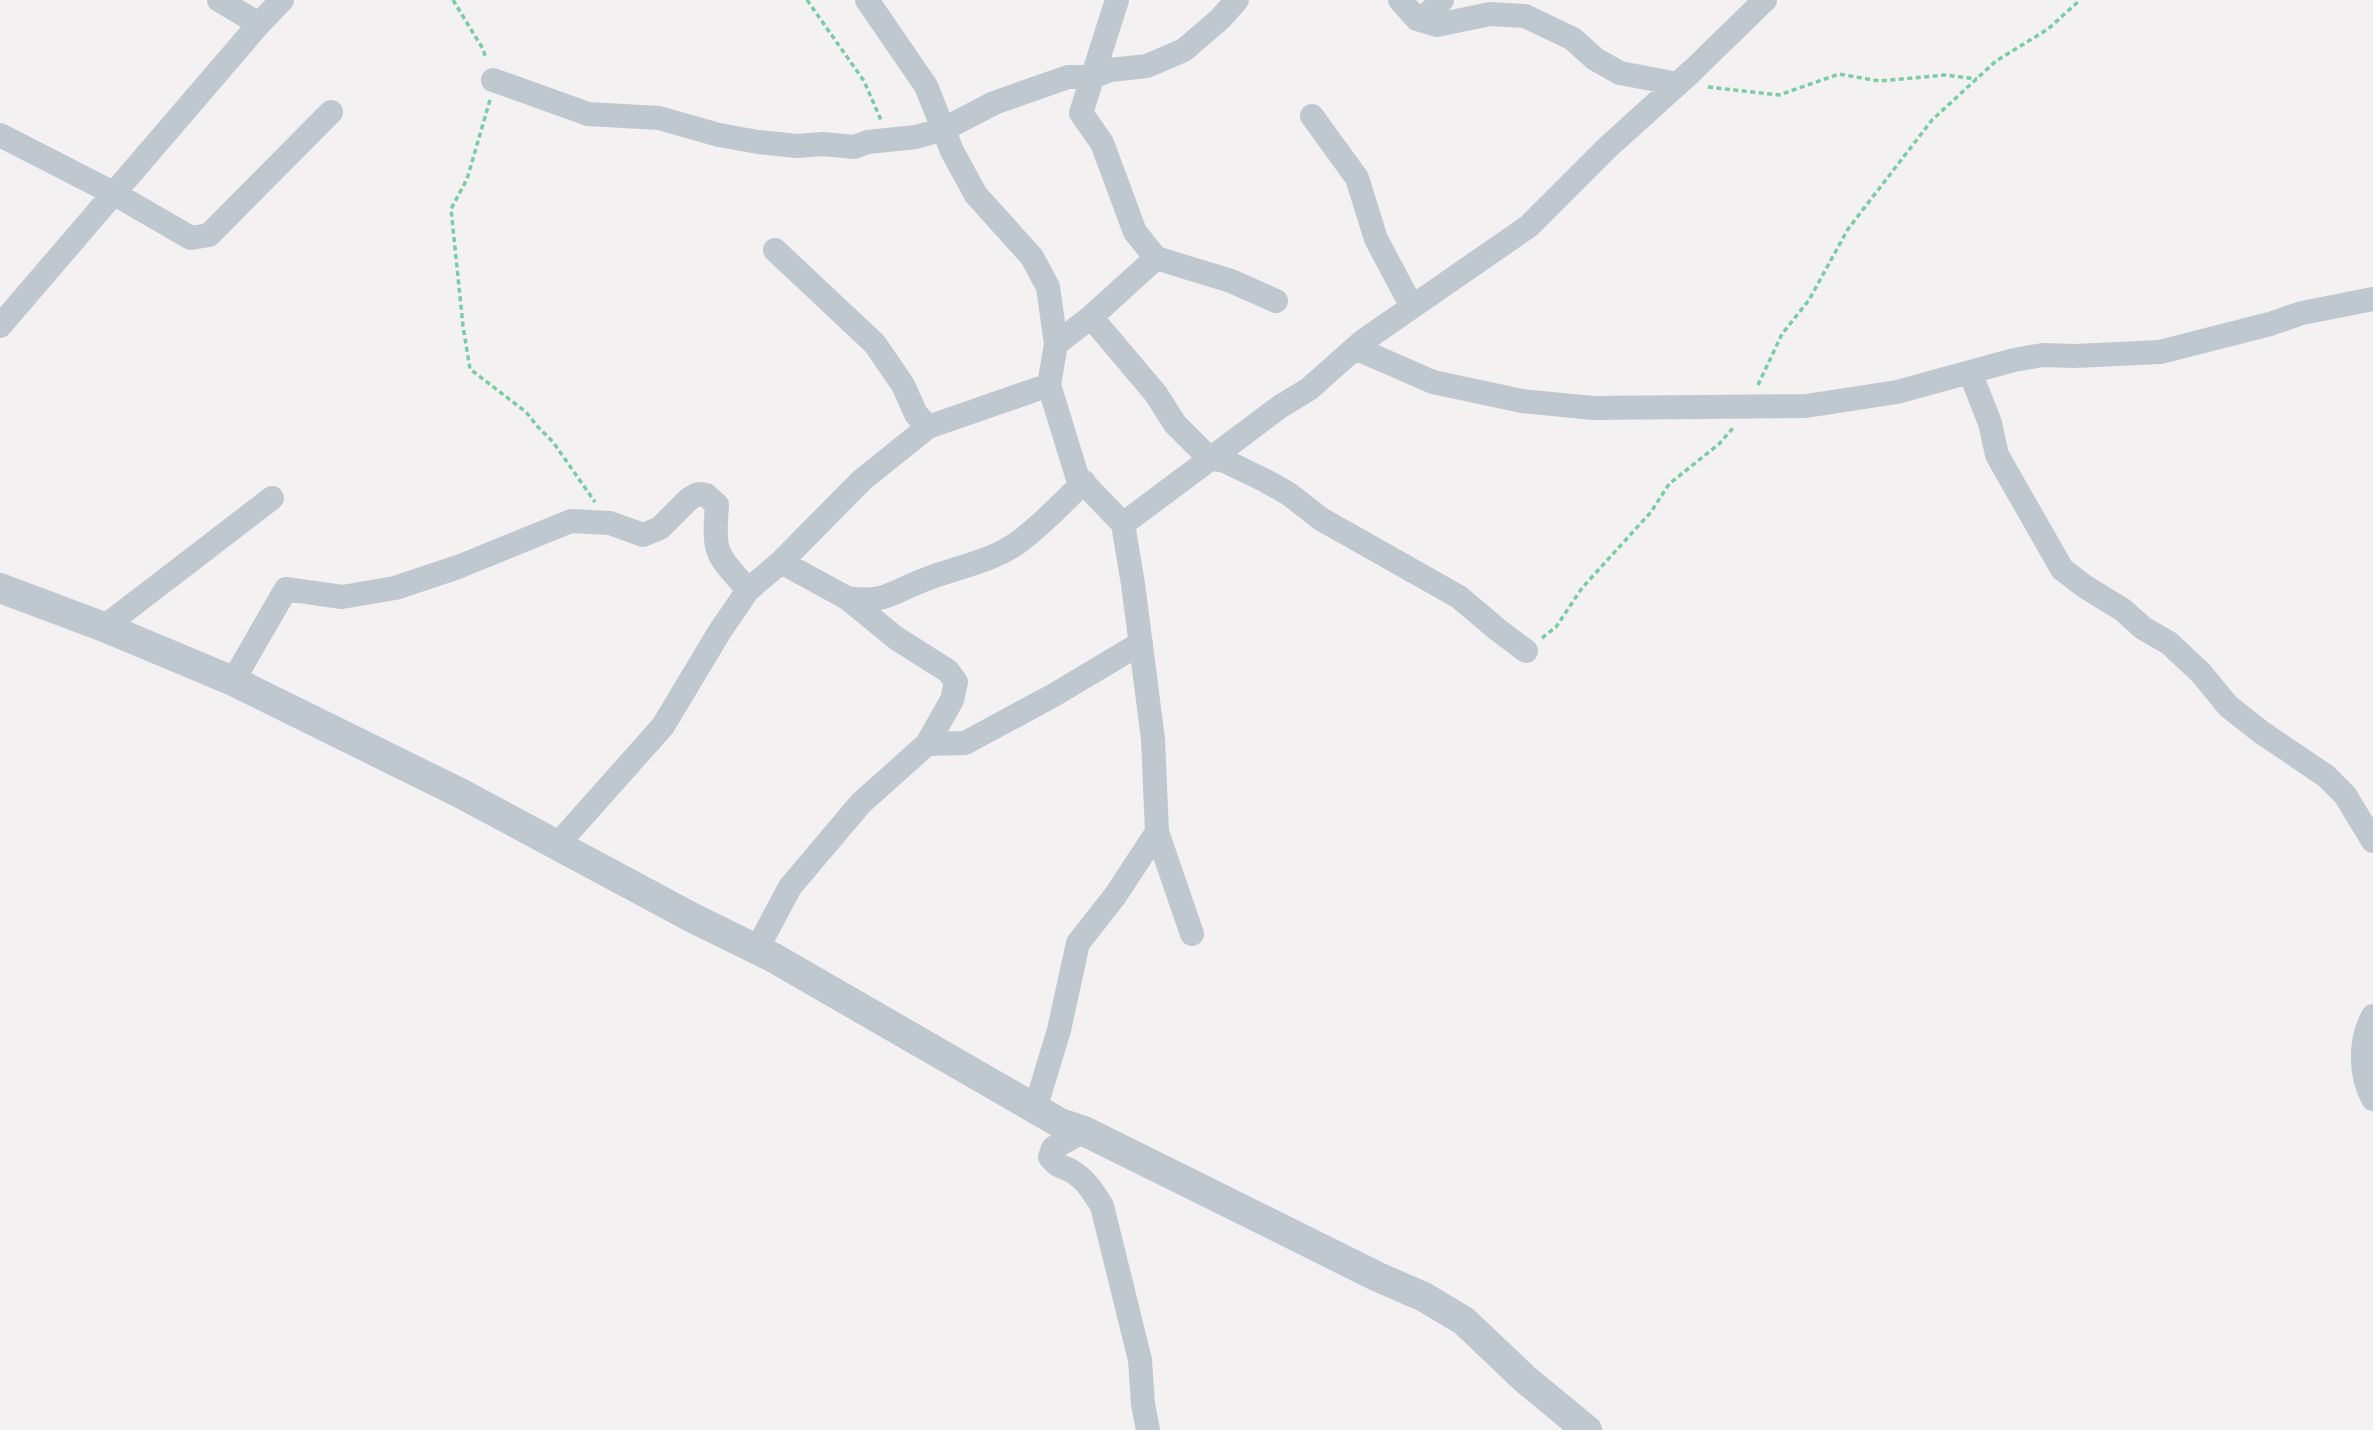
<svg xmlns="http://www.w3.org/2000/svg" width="2373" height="1430" viewBox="0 0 2373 1430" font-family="Arial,sans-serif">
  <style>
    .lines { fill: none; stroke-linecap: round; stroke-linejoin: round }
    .path { stroke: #7acca4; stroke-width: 3.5; stroke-dasharray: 5 3.5; stroke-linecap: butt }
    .minor { stroke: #bfc8cf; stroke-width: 24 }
    .tertiary { stroke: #bfc8cf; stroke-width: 30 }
  </style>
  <rect width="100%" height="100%" fill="#f3f1f1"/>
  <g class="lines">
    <!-- path -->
    <path class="path" d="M453,0L483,49L486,59
      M807,0L864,81L881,120
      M1708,87L1779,95L1839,74L1879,81L1945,75L1977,79
      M490,100L467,179L451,209L463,326L470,369L526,412L538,427L553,442L595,502
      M1758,385L1782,334L1809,300L1848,229L1932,120L1996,61L2048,29L2080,0
      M1542,638L1556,627L1582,588L1651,512L1669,484L1719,444L1733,428"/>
    <!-- minor -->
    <path class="minor" d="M219,0L259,24
      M867,0L926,86L952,151L976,195L1032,257L1048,287L1056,344L1049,385L1077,476L1123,524L1133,584L1153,739L1157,832L1115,896L1078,943L1059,1030L1035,1109
      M1117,0L1081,113L1102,143L1135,232L1156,258L1231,281L1276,301
      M1400,0L1417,19L1437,25L1490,14L1525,16L1573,39L1595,59L1620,73L1678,84
      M1417,19L1430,12L1442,0
      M493,80L588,114L659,118L719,135L758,142L797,146L823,144L854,147L868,142L916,137L944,129L994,103L1068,77H1093L1110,70L1147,66L1184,50L1220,19L1237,0
      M1312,116L1357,178L1376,239L1412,307
      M0,135L115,194L191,238L209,235L331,112
      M1091,317L1156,394L1175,424L1209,458L1225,461L1266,481L1289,494L1321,519L1459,597L1498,630L1526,651
      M0,326L259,24L282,0
      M1056,344L1091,317L1156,258
      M1355,348L1433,382L1522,401L1593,408L1806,406L1897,392L2014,360L2043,355L2075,356L2160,352L2270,324L2302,313L2373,299
      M1970,372L1990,423L1997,455L2062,569L2084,586L2123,610L2143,628L2169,643L2201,673L2228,706L2261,732L2326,776L2345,795L2373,841
      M928,427L1049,385
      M1123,524L1281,406L1309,389L1363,341L1529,226L1608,147L1692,71L1765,0
      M847,598C884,604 892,592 924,580C955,567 993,562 1020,541C1043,524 1063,502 1084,482
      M104,627L272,498
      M233,681L286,589L342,597L395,588L458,567L571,521L610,523L643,535L660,528L689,499L698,494L706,495L717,505C713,555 716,553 748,590
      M927,744L965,743L1054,695L1141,643
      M1157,832L1192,934
      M558,844L663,726L720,631L748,590L781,562L862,480L928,427L916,414L903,385L875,344L775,250
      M757,949L790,887L861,803L927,744L952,700L956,682L948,671L896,638L847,598L781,562
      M2373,1016C2359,1041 2360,1075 2373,1099
      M1084,1131L1053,1148L1050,1157C1059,1169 1062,1165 1073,1172C1086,1180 1094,1193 1102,1206L1140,1360L1143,1404L1148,1430"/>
    <!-- tertiary -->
    <path class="tertiary" d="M0,588L104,627L233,681L460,793L691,917L774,958L1060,1123L1084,1131L1378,1277L1424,1297L1464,1321L1525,1379L1587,1430"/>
  </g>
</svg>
